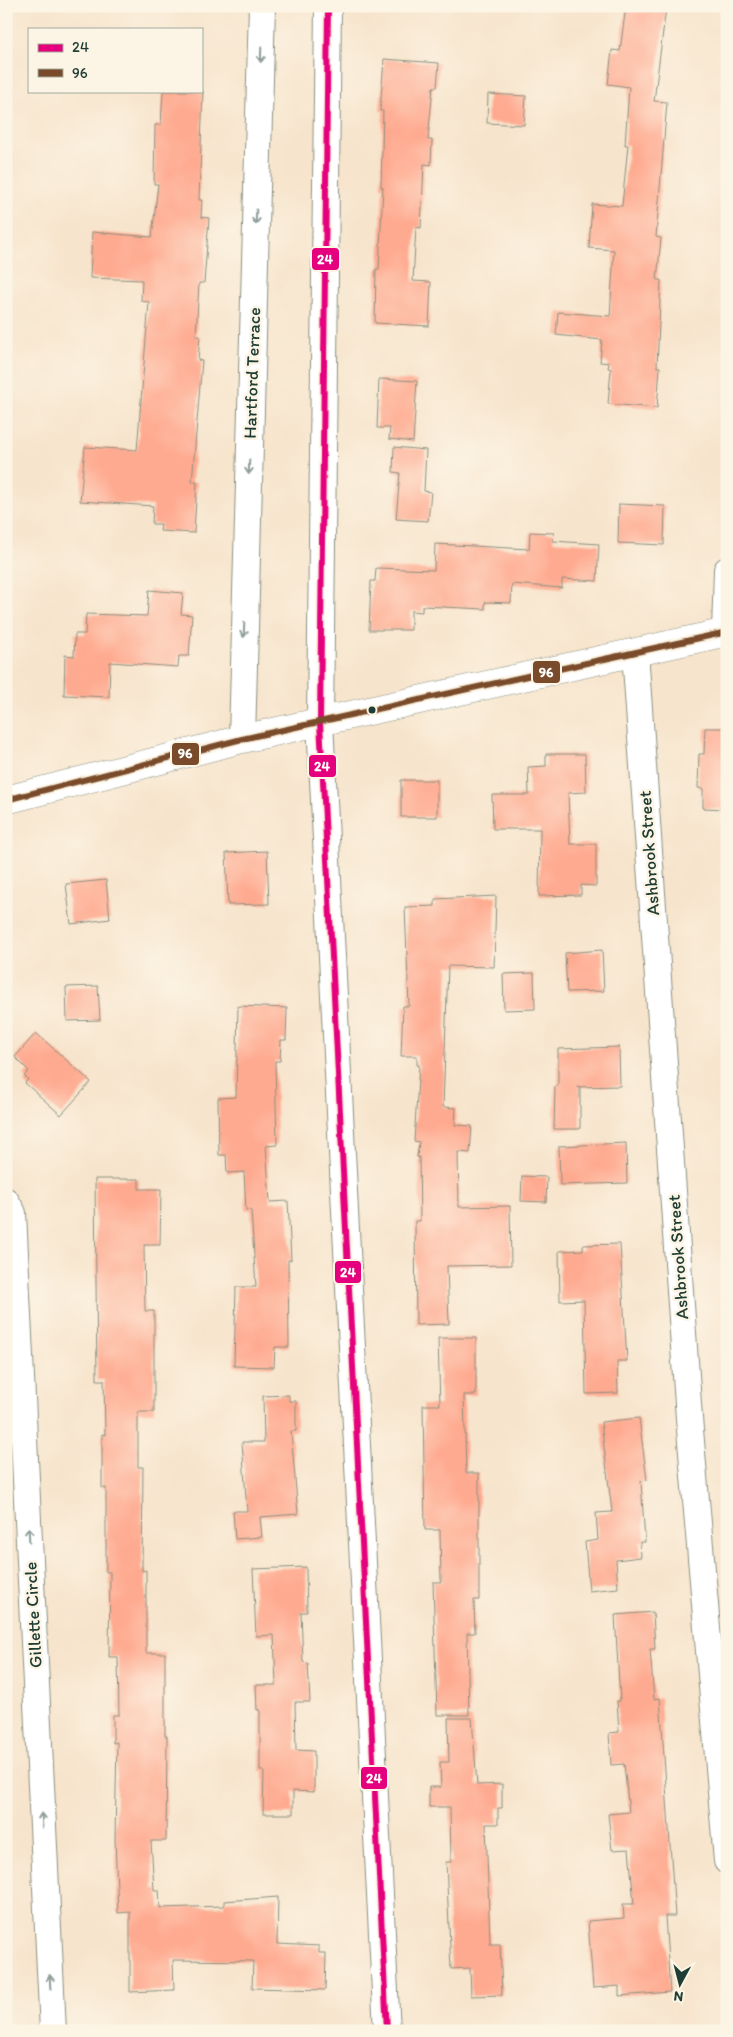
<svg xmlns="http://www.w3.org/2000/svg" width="733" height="2037" viewBox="0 0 733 2037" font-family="Itim,sans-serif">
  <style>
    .building { fill: #feaa90 }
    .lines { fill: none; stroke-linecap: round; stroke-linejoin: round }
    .minor-casing { stroke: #8b9080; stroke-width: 28 }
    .tertiary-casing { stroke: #8b9080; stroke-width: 29 }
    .minor { stroke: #fff; stroke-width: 26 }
    .tertiary { stroke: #fff; stroke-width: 28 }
    .bus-1-casing { stroke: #fcf5e5; stroke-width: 10 }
    .bus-2-casing { stroke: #fcf5e5; stroke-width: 10 }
    .bus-1 { stroke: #e5007d; stroke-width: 6 }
    .bus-2 { stroke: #7a4b2a; stroke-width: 6 }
    .oneway { stroke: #8f9e9a }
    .bus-dot { fill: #1f3d34; stroke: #fcf5e5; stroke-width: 2 }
    .labels { text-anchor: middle; stroke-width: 5; stroke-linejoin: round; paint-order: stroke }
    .street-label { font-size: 18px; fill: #1f3d34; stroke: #fcf5e5 }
    .line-badge { stroke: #fcf5e5; stroke-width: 2 }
    .badge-label { font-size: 14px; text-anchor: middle; font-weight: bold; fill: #fff }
  </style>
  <rect width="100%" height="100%" fill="#fcf5e5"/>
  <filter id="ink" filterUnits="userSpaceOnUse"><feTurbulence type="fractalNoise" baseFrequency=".02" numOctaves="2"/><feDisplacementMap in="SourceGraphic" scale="10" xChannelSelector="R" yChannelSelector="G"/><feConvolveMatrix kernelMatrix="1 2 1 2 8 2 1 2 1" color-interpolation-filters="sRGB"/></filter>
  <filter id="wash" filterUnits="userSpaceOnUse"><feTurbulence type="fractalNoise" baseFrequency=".0096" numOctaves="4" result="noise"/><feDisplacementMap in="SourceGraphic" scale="20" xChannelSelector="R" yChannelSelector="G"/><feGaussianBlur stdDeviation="1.12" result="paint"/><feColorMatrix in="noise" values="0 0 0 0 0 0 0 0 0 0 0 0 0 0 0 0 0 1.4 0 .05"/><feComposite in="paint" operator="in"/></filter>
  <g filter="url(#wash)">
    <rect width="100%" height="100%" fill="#f7e4cc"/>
    <g id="blocks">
      <!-- building -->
      <path class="building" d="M626,6L666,8L654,101L667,102L656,237L661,238L657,280H661L657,367H660L657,408L608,404L611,369L608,368L609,363L600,362L602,340L556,335L558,312L610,316L614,250L589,248L592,204L622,206L628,145H625L629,87L608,84L612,50L620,51Z
        M384,59L439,63L437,87H433L428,140H432L431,165L424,164L421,228L416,227L413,281L431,282L429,326L375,323L376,269H379L383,187H381L383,111H380Z
        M163,91H203L199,200H202L201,217L209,218L204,283H199L196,336H200L198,360L202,361L192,482H197L194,533L160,531L161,524H152L153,506L80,501L85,447L137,450L149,302L141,301L142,280L90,278L92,232L152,237L158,184H154L155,125H161Z
        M488,94L526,96L524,125L487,123Z
        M379,379L417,381L413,442L389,439L390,428H377Z
        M394,447L426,450L424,491L431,492L428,521L396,519L400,473L393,472Z
        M619,504L665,506L664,545L618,543Z
        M530,532L554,533L553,541L599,544L597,581L562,579V588L512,584L511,603L485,602V609L422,606V612L411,611V630H369L371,581H375L376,568L434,570L435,544L529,549Z
        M149,590L183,593L181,614L192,615L189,656H179L178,667L110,662L109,697L64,695L65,655L74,656L75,634H85L86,614L147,616Z
        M705,728H727V809L703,808V789L698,788L699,754H704Z
        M546,754H585L586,792L568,793L570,844H596V886L581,885V895L539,896L540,829H493L492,795H529L528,767L546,766Z
        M401,780H437V817H401Z
        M267,851L269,904L228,905L226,853Z
        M106,880L110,919L71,924L66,884Z
        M496,896L494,967L448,966L443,1107L456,1108L455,1125L472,1126L470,1153L458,1152L459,1207L510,1206L511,1265L447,1266L449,1324L416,1325L415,1221H420L419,1157H417L419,1142L414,1141L419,1065H417V1056H401L403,1006H409L405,907L435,906V899Z
        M602,950L604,991L567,992L565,953Z
        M534,973L535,1009L504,1010L503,974Z
        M98,986L100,1020L67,1021L66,987Z
        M238,1006L287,1008L286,1040H281L280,1061H275L277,1145L266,1146L270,1202L288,1201L291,1260H288L289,1347H275L274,1367L234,1366L236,1287H256L251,1210H246L244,1172L227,1173L226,1155H219L218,1098L236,1097Z
        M36,1033L91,1082L61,1115L25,1083L28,1079L24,1076L29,1071L15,1057Z
        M619,1047L620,1086L577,1087H580V1129H554L555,1086H558V1049Z
        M626,1143L627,1183L560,1185L559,1146Z
        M522,1176L547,1177L546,1202L521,1201Z
        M95,1179H139V1189H161L160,1245H144L145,1311H154V1412H138V1467H143L142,1571L146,1570V1653H165V1736H167L166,1841H151L154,1890H159L160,1908L224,1906V1901L278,1897L277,1944L319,1946V1953H326L325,1990L252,1988L253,1961L173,1960L174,1990L130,1992V1912L118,1913L115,1839L117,1742L113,1743V1715H119L118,1657H109L110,1572H106V1488H102V1434L105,1435L104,1380H97Z
        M620,1244L627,1361H617L618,1393L586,1394L584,1300L560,1301L559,1251L583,1250V1245Z
        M438,1338H476V1395H464L466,1473H479V1600H474L475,1633H467L469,1715H437L433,1582H441L440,1530H425L423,1405H440Z
        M289,1395V1401H296V1431H291L298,1514L260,1517L262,1537L235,1539L233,1511H247L242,1442H264L263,1396Z
        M639,1418L647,1480L641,1481L645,1542H640L641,1557L616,1560L618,1588L589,1591L585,1542L598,1540L596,1513L612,1512L601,1422Z
        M306,1567L307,1612H301L303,1662L308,1663L310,1702H295L296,1750L314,1751V1792L293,1791V1814H263L264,1771H260V1710H257L256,1685H276L274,1635L256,1636L253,1569Z
        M653,1612L655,1649H650L654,1699L660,1698L675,1916H665L670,1992L619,1996V1986L593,1988L588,1921L624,1918L623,1904H634L629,1849L612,1850L608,1814L629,1812L624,1764L611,1765L609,1733L619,1732L617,1701H620L615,1615Z
        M448,1718H472L477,1785L502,1784V1808H498V1824H486L490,1944H500L502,1995L471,1996L470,1968L451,1969L446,1862H451L450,1807H429V1787H441L440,1762H449Z"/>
    </g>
  </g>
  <g filter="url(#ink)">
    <use href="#blocks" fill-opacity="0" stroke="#8b9080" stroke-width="1"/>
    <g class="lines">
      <defs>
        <path id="minor" d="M328,6L320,722L387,2031
          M725,632L727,570
          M635,652L689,1418L727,1861
          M242,739L262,6
          M6,1201L13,1213L53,2031"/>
        <path id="tertiary" d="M6,800L242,739L727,632"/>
      </defs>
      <!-- minor casing -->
      <use href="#minor" class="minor-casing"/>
      <!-- tertiary casing -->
      <use href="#tertiary" class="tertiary-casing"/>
      <!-- minor -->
      <use href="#minor" class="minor"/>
      <!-- tertiary -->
      <use href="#tertiary" class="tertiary"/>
      <defs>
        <path id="bus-1" d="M328,6L320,722L387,2031"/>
        <path id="bus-2" d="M6,800L242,739L727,632"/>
      </defs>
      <!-- bus-1 casing -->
      <use href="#bus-1" class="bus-1-casing"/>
      <!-- bus-2 casing -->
      <use href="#bus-2" class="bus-2-casing"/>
      <!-- bus-1 -->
      <use href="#bus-1" class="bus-1"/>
      <!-- bus-2 -->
      <use href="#bus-2" class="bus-2"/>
    </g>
    <!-- one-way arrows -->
    <defs><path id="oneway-shaft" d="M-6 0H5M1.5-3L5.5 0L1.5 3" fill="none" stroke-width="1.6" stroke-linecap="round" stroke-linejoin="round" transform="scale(1.25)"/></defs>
    <g class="oneway">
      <use href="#oneway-shaft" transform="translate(261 55) rotate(92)"/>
      <use href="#oneway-shaft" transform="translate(256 217) rotate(92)"/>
      <use href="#oneway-shaft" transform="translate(249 467) rotate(92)"/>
      <use href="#oneway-shaft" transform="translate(244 630) rotate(92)"/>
      <use href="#oneway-shaft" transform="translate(29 1535) rotate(-93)"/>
      <use href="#oneway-shaft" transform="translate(42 1820) rotate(-93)"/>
      <use href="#oneway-shaft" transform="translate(50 1982) rotate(-93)"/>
    </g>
  </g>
  <!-- markers -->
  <circle class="bus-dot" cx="372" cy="710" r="4.5"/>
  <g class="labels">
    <!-- street labels -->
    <g class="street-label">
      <text transform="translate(252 373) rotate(-88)" y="6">Hartford Terrace</text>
      <text transform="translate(649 853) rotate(-94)" y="6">Ashbrook Street</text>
      <text transform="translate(678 1257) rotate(-94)" y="6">Ashbrook Street</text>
      <text transform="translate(33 1615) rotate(-93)" y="6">Gillette Circle</text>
    </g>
  </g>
  <g class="line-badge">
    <rect x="311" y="247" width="29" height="24" rx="5" fill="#e5007d"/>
    <rect x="532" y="660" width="29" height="24" rx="5" fill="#7a4b2a"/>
    <rect x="171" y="742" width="29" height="24" rx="5" fill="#7a4b2a"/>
    <rect x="308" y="754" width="29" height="24" rx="5" fill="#e5007d"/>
    <rect x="334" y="1260" width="28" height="24" rx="5" fill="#e5007d"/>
    <rect x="360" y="1766" width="28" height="24" rx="5" fill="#e5007d"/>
  </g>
  <g class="badge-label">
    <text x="325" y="264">24</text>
    <text x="546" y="677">96</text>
    <text x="185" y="758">96</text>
    <text x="322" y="771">24</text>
    <text x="348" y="1277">24</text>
    <text x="374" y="1783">24</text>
  </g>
  <!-- margin -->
  <rect width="733" height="2037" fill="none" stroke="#fcf5e5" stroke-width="25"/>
  <!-- legend -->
  <rect x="28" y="28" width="175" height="65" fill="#fcf5e5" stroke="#a4ab9e"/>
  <rect x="38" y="44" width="25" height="8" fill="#e5007d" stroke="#a4ab9e"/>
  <text x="72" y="52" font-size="15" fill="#1f3d34">24</text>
  <rect x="38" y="69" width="25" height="8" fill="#7a4b2a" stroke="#a4ab9e"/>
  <text x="72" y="78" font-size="15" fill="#1f3d34">96</text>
  <!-- north arrow -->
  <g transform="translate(680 1984) rotate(187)" stroke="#fcf5e5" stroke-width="4" paint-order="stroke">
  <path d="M0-4L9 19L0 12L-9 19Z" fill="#1f3d34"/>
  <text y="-8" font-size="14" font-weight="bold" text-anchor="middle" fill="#1f3d34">N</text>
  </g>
</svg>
